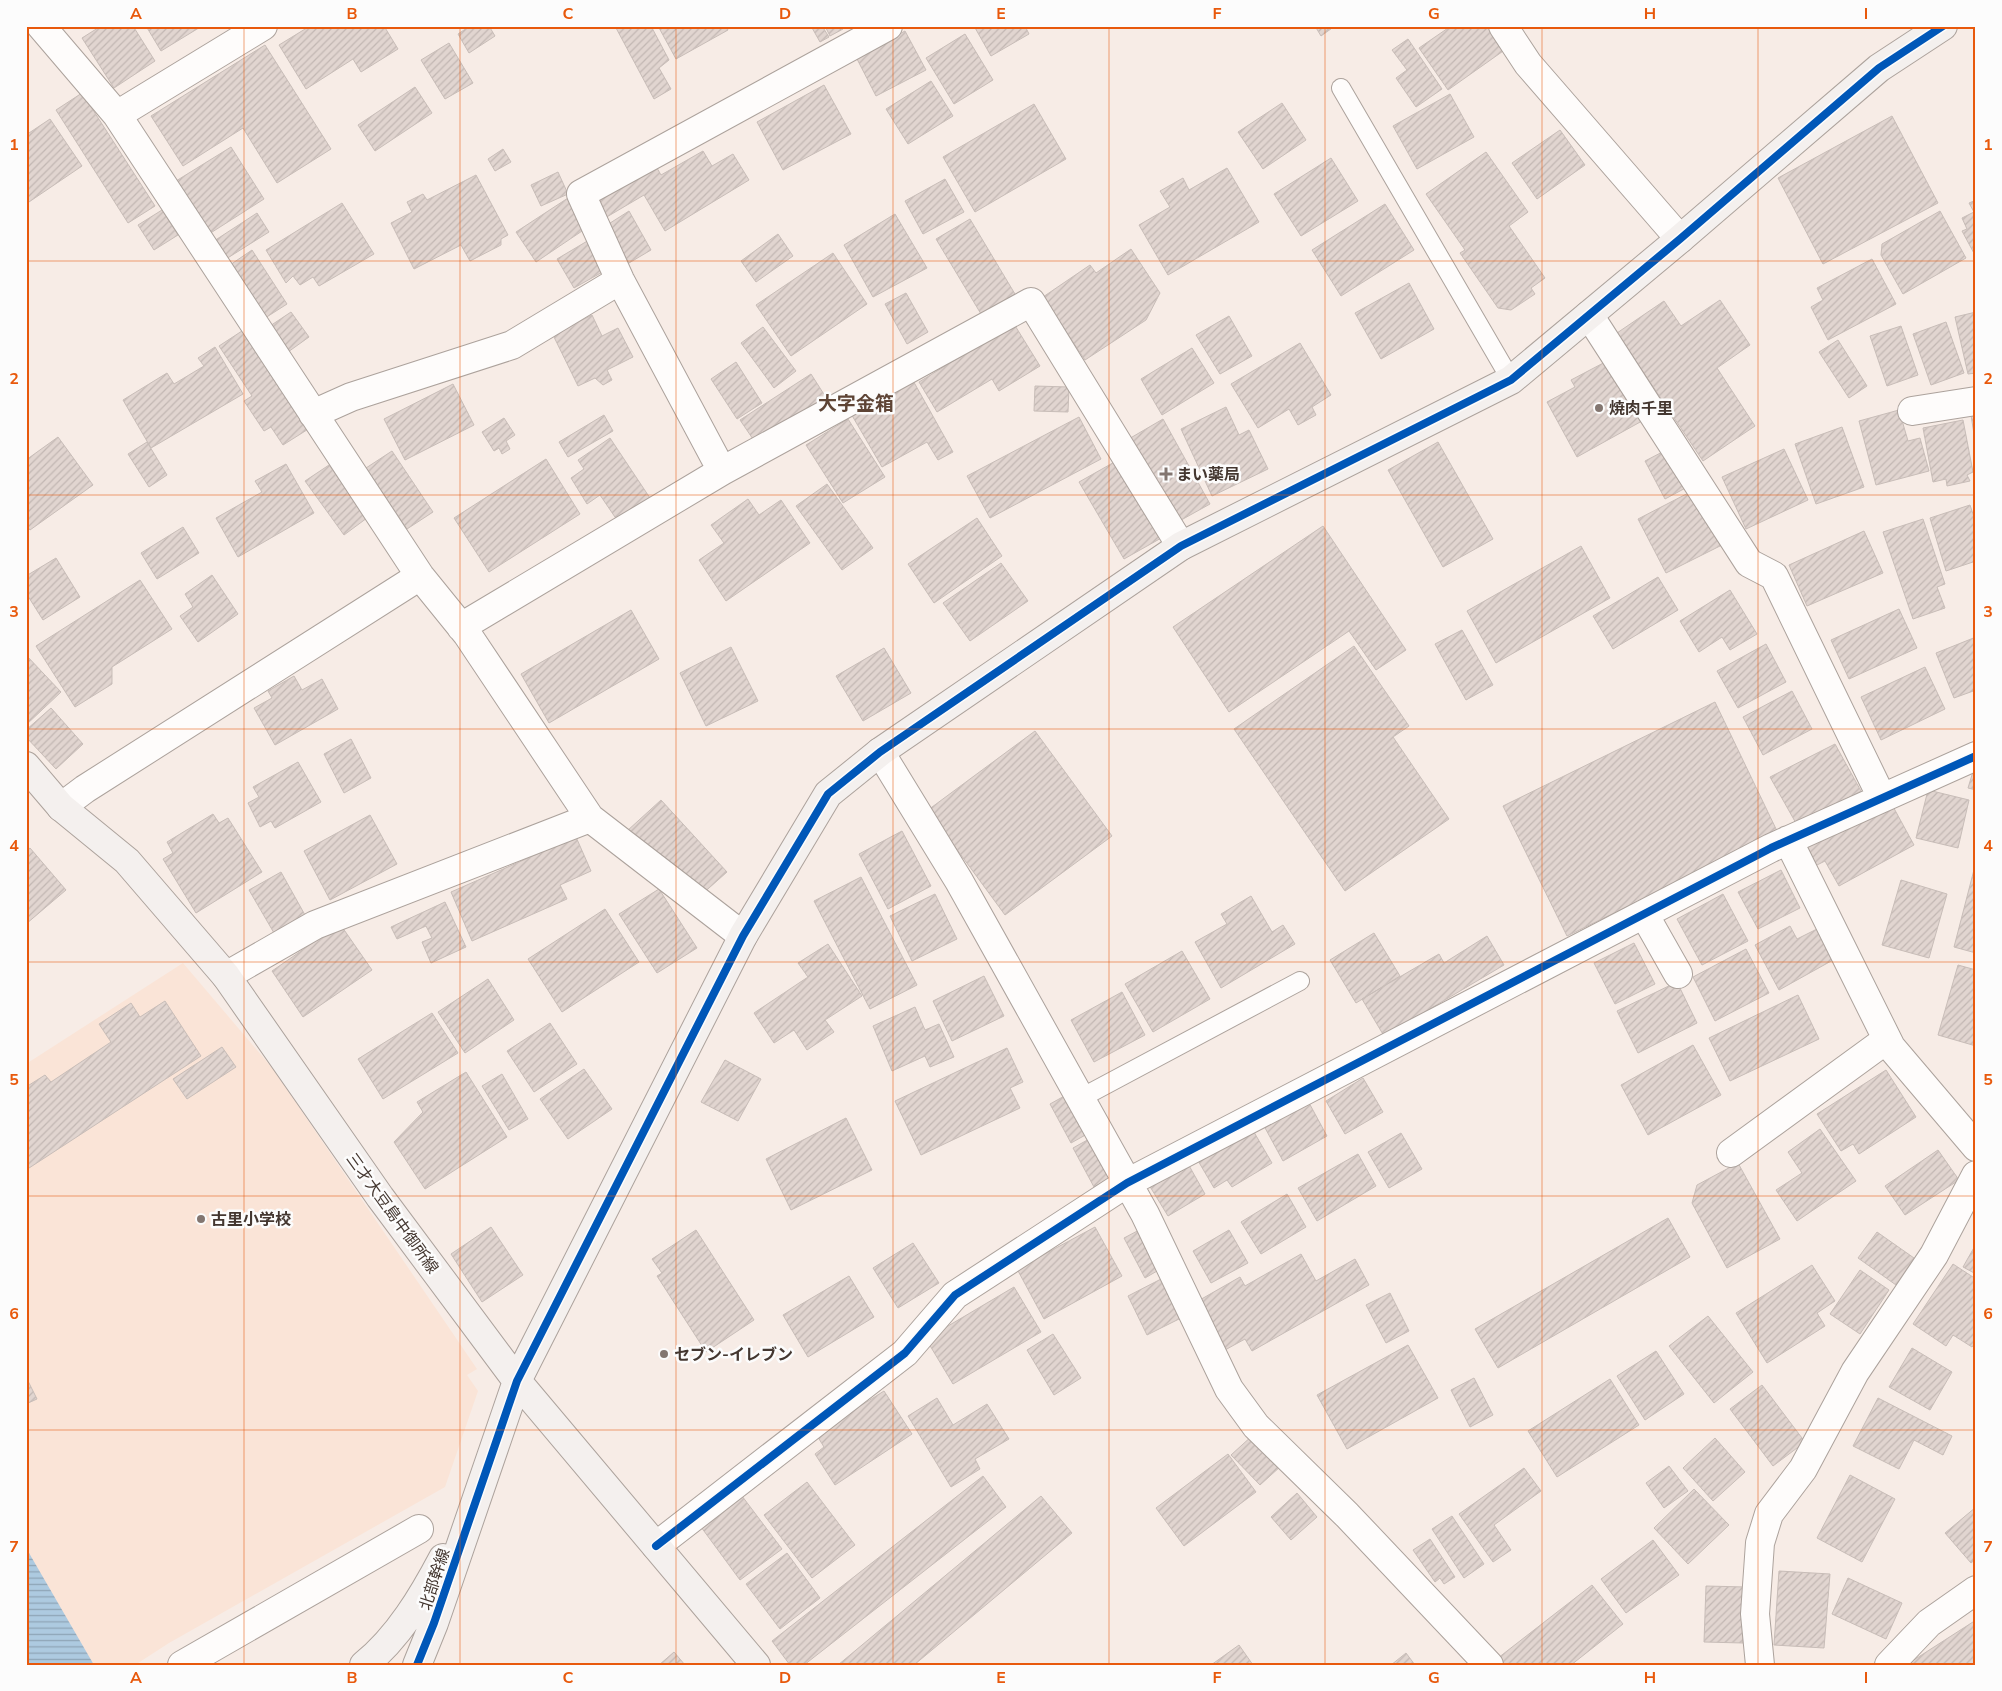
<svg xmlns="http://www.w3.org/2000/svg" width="2002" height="1691" viewBox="0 0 2002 1691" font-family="'Nunito Sans','Noto Sans JP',sans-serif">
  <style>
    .built { fill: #fae4d7 }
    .water { fill: url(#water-rules) }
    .building { fill: url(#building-hatch); stroke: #c8bdb8 }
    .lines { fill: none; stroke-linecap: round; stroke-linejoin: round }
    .lane-casing { stroke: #aca29c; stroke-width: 20 }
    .street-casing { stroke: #aca29c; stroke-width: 30 }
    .secondary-casing { stroke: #aca29c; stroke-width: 30 }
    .lane { stroke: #fefcfb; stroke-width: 18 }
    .street { stroke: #fefcfb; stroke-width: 28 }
    .secondary { stroke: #f4f0ee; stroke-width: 28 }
    .cycleway-casing { stroke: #fcfcfc; stroke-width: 11 }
    .cycleway { stroke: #0057b8; stroke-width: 8 }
    .grid { fill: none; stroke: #e8590c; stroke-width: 1; stroke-opacity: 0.55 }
    .poi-dot { fill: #837670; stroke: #fcfcfc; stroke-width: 2 }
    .labels { text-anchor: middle; stroke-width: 5; stroke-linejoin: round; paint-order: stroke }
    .poi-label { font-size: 16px; font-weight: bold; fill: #443730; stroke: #fcfcfc; text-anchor: start }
    .street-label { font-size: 16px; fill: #443730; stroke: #fcfcfc }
    .quarter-label { font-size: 19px; font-weight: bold; fill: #5e4435; stroke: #fcfcfc }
    .neatline { fill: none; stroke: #e8590c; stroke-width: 2 }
    .grid-label { font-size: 16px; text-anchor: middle; font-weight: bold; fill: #e8590c }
  </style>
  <defs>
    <pattern id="water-rules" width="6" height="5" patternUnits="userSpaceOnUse" patternTransform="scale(1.25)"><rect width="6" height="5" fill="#adcae0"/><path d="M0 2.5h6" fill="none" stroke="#8ea5b6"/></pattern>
    <pattern id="building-hatch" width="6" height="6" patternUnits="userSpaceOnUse" patternTransform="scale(1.25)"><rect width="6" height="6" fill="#e1d5d0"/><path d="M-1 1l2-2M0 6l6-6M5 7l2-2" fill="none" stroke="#c2b7b3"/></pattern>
  </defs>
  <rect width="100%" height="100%" fill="#f7ece6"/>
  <!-- built -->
  <path class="built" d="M183,963L273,1069L477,1369L467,1375L478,1391L445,1487L169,1643L135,1665H26V1064Z"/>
  <!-- water -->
  <path class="water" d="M29,1553L94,1665H26V1554Z"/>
  <!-- building -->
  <path class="building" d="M101,26H133L155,61L114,88L82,38Z
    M146,26H202L161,51Z
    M310,26H384L398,49L361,72L353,59L306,89L279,45Z
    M470,26H489L495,36L469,53L458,34Z
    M615,26H651L669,60L659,68L671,89L654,99Z
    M658,26H726L728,30L676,59Z
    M811,26H822L829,37L820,42Z
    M825,26H841L843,29L830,36Z
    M974,26H1025L1029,34L991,56Z
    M1315,26H1335L1321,36Z
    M1451,26H1489L1506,49L1448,90L1419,48Z
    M905,31L926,70L876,96L856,57Z
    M965,34L993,80L954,104L926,58Z
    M1408,39L1442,89L1416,107L1396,78L1407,70L1392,50Z
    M449,43L473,83L445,99L421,60Z
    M265,45L331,149L277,183L243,128L183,166L151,116Z
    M931,81L953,116L908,144L886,109Z
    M824,85L851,134L783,170L757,122Z
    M415,87L432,113L375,151L358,125Z
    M82,93L155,206L128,223L56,110Z
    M1450,94L1474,137L1417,169L1393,126Z
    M1282,103L1306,140L1263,169L1238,132Z
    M1034,104L1066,159L975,212L943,157Z
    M1892,116L1938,203L1823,264L1778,178Z
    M50,119L82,166L26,204V135Z
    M1560,130L1585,165L1537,199L1512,163Z
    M231,147L264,199L209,234L176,181Z
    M503,149L511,162L495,171L488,159Z
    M703,151L712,166L733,154L749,180L665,231L644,195L605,218L592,196L653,161L661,175Z
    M1486,152L1528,212L1509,226L1545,278L1531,288L1535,294L1511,310L1498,308L1460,253L1465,250L1426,194Z
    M1331,158L1358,201L1301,236L1274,194Z
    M1227,168L1259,222L1168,275L1139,225L1170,207L1160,191L1183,178L1189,190Z
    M558,172L568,194L541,206L531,185Z
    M476,175L508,235L501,239V245L470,261L461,245L414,269L391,223L412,212L407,202L423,194L427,200Z
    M945,179L964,212L923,234L905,201Z
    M568,198L588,227L536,262L516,232Z
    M1976,200V257L1962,231L1967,229L1962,218L1974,212L1969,203Z
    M342,203L374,254L319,286L313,277L300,285L293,276L286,283L266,250Z
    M1385,204L1414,250L1341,296L1312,250Z
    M162,210L178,235L154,250L138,225Z
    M629,211L651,250L629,263L607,225Z
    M1940,211L1966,258L1903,294L1881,255L1882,244Z
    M257,213L269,232L226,259L214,241Z
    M895,214L927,268L873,297L844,245Z
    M970,219L1015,294L981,314L936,239Z
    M778,234L793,256L756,282L741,261Z
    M589,240L606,270L574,288L557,259Z
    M1131,249L1160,293L1146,320L1085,360L1043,297L1090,265L1096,273Z
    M252,250L287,304L262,320L227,267Z
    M833,253L867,304L791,356L756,305Z
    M1872,259L1896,304L1828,340L1811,307L1823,300L1817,288Z
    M1409,283L1434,329L1381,359L1355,313Z
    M906,293L928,332L907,344L885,304Z
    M1720,300L1750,345L1717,368L1755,426L1703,461L1617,333L1664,301L1681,326Z
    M291,312L309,337L288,352L270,326Z
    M1976,312V373L1968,374L1955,317Z
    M592,315L602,336L618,328L633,357L607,370L612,380L603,385L595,378L578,386L553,335Z
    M1229,316L1252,356L1220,374L1196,335Z
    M1946,322L1964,373L1931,385L1913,334Z
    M1014,324L1040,366L999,391L992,379L937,412L919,382Z
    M1901,326L1918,375L1887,386L1870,336Z
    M763,327L796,371L774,388L741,343Z
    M245,329L310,428L283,445L271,427L264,431L244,401L252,396L219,346Z
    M1838,340L1867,386L1849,398L1819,352Z
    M1300,343L1331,395L1312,407L1316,415L1298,425L1289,409L1258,428L1231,384Z
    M215,347L243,394L151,448L123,400L167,373L174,384L204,366L198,358Z
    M1192,348L1214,383L1162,415L1141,379Z
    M1609,360L1642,421L1577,457L1547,402L1575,387L1571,380Z
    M736,362L762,403L737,419L711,379Z
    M811,374L827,399L757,445L740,420Z
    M911,377L953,452L938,460L927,442L882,467L850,412Z
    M453,384L474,425L405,460L384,419Z
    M1035,386L1069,387L1068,412L1034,411Z
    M1226,407L1239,435L1249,430L1268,469L1212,496L1181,429Z
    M1899,410L1908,441L1920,438L1929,471L1876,485L1859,421Z
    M1976,414V447L1971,415Z
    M604,415L613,431L568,457L559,442Z
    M1079,417L1101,459L990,518L967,476Z
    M504,418L515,435L506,441L510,449L502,454L499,448L494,451L482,432Z
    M848,419L885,477L843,503L806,445Z
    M1163,419L1210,504L1174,524L1127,440Z
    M1963,420L1973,472L1967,475L1970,481L1947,486L1946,479L1933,482L1923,428Z
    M1842,427L1864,487L1816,504L1795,444Z
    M58,437L93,485L30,530L26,525V460Z
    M610,438L650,498L617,520L600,495L587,504L571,478L584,469L578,460Z
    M147,442L167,475L149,487L128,454Z
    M1438,442L1493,539L1443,567L1388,470Z
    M1672,447L1693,484L1665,499L1645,461Z
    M1784,449L1808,500L1746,529L1722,477Z
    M392,451L433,512L407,529L366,468Z
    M546,459L580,514L489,572L454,518Z
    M1118,460L1163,537L1124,559L1079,482Z
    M286,464L314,513L238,557L216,518L262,492L255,481Z
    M329,465L367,518L344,535L305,481Z
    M827,484L873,548L842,570L796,506Z
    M1698,488L1726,543L1666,573L1638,519Z
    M748,499L759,515L781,500L810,543L726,601L699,560L724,543L711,525Z
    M1970,505L1976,523V561L1946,571L1930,518Z
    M977,518L1002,556L934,603L908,564Z
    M1923,519L1945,584L1937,587L1945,608L1913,619L1883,532Z
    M1323,526L1406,650L1376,670L1349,631L1229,712L1173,627Z
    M183,527L199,553L157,579L141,553Z
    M1864,531L1883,573L1807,606L1789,565Z
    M1581,546L1610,598L1496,663L1467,611Z
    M56,558L80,597L43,620L26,593V576Z
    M1001,563L1028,601L970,641L943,603Z
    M212,575L238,614L198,642L180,616L193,607L185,594Z
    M1658,577L1678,610L1613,649L1593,616Z
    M140,580L172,629L112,667V684L75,707L36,646Z
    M1730,590L1757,634L1730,650L1722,637L1699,652L1680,621Z
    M1899,609L1917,648L1849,679L1831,640Z
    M631,610L659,659L549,723L521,674Z
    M1462,630L1493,685L1466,700L1435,644Z
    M1976,637V690L1954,698L1936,653Z
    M1766,644L1786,682L1738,708L1717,671Z
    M1354,646L1409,726L1393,737L1449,819L1345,891L1234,729Z
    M731,647L758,701L706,726L680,673Z
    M884,648L911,693L863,721L836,676Z
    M26,655L61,692L26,725Z
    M1925,667L1945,709L1881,740L1861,697Z
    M294,676L302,690L322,679L338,709L275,745L254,708L272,698L268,691Z
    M1792,691L1812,729L1763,755L1743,717Z
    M1715,702L1778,833L1567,936L1503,806Z
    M51,708L83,744L56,769L26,737V730Z
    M1035,731L1112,836L1005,915L928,810Z
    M351,739L371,778L344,793L324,754Z
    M1835,744L1861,791L1797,825L1770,777Z
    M298,762L321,802L275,828L271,821L260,827L248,803L259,797L253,787Z
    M1975,765H1976V790L1968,788Z
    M1928,790L1969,800L1958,848L1916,838Z
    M661,800L727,872L700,896L668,860L660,867L627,831Z
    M1890,801L1914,845L1839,886L1825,861L1815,866L1805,847Z
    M213,814L219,823L228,818L262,872L196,913L163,859L173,853L167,842Z
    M370,815L397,864L330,900L304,851Z
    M902,831L931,886L888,909L859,854Z
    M576,837L591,871L560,885L567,899L472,941L451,892Z
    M30,848L66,890L26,924V851Z
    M1976,862V953L1954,947Z
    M1781,870L1800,908L1758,929L1738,892Z
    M281,872L305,915L274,933L249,890Z
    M861,877L917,985L870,1009L814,901Z
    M1901,880L1947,894L1929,958L1882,945Z
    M659,889L697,948L657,973L619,914Z
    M935,894L957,939L912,961L890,916Z
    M1723,894L1748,941L1702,965L1677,919Z
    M1251,896L1272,932L1283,925L1295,944L1221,988L1195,942L1227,924L1221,914Z
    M445,902L466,947L431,963L422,942L432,938L426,926L397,939L391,927Z
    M605,909L639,962L562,1012L528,959Z
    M340,924L372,970L303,1017L272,971Z
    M1790,926L1797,939L1817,929L1833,960L1779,990L1755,945Z
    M1374,933L1400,976L1356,1003L1330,960Z
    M1487,936L1504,965L1384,1036L1362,999L1439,954L1444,963Z
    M1634,943L1655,984L1615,1004L1594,963Z
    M828,944L862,996L825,1020L834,1032L807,1050L794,1030L774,1043L754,1013L808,977L798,963Z
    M1746,949L1769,993L1715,1021L1693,977Z
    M1182,951L1210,999L1153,1032L1125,984Z
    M1958,965L1976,970V1046L1938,1035Z
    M984,976L1004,1016L952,1041L933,1001Z
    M488,979L514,1020L465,1053L438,1012Z
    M1677,982L1697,1023L1638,1053L1617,1011Z
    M1122,992L1145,1035L1094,1062L1071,1020Z
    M1798,995L1819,1039L1730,1081L1709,1038Z
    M165,1001L201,1056L26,1170V1087L45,1075L51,1082L111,1042L99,1024L131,1003L140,1017Z
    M915,1007L925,1030L939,1024L954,1057L930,1067L925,1056L892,1071L873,1026Z
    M432,1013L458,1053L383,1099L358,1059Z
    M550,1023L577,1064L534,1092L507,1051Z
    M1693,1045L1721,1095L1648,1135L1621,1085Z
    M222,1047L236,1067L187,1099L173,1079Z
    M1007,1048L1023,1082L1010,1088L1020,1108L921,1155L895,1101Z
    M725,1060L761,1079L738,1121L701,1102Z
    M584,1069L612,1109L568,1139L540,1099Z
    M1886,1070L1916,1117L1859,1154L1853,1144L1841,1151L1817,1114Z
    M466,1072L507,1137L425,1189L394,1142L423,1112L417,1102Z
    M502,1074L528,1119L509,1130L482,1086Z
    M1363,1078L1383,1112L1345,1134L1326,1101Z
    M1068,1094L1089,1133L1071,1143L1050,1104Z
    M1308,1101L1327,1136L1283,1161L1264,1126Z
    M846,1118L872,1170L791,1210L766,1159Z
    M1251,1127L1272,1163L1232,1187L1227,1180L1214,1188L1197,1159Z
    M1820,1129L1856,1181L1797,1221L1776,1190L1802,1173L1788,1152Z
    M1401,1133L1422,1169L1389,1188L1368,1152Z
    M1091,1138L1112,1177L1094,1187L1073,1148Z
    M1938,1150L1959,1180L1905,1215L1885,1186Z
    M1358,1154L1376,1186L1317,1221L1298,1188Z
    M1187,1162L1205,1194L1168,1216L1149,1185Z
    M1738,1163L1780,1239L1727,1268L1692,1203L1697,1185Z
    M1287,1194L1306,1227L1261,1254L1241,1222Z
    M1668,1218L1690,1257L1498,1368L1475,1329Z
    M491,1227L523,1275L482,1302L451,1254Z
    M1095,1227L1122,1276L1044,1319L1017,1269Z
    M1143,1228L1164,1267L1145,1278L1124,1238Z
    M696,1230L754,1320L706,1352L657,1276L662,1273L652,1259Z
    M1229,1230L1248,1263L1211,1283L1193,1251Z
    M1877,1232L1914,1258L1896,1285L1858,1258Z
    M913,1243L939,1283L898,1308L873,1268Z
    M1976,1244V1274L1963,1267Z
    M1301,1254L1316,1281L1355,1259L1369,1285L1252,1351L1245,1339L1225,1350L1198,1301L1240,1277L1245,1286Z
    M1953,1264L1976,1279V1342L1972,1347L1953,1335L1946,1346L1913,1324Z
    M1812,1265L1835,1301L1817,1313L1825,1326L1767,1363L1736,1313Z
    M1860,1270L1889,1290L1860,1334L1830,1314Z
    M849,1276L874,1317L808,1357L783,1315Z
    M1163,1278L1183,1317L1147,1335L1128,1296Z
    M1014,1287L1041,1332L953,1384L926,1339Z
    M1390,1293L1409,1331L1386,1343L1366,1305Z
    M1708,1316L1753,1372L1714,1403L1669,1346Z
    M1053,1334L1081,1378L1054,1395L1027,1350Z
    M1408,1345L1438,1398L1347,1449L1317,1395Z
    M1912,1348L1952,1372L1930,1410L1889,1387Z
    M1656,1351L1684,1394L1645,1420L1617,1376Z
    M26,1377L37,1399L26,1404Z
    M1474,1378L1493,1415L1470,1427L1451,1390Z
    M1610,1379L1639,1425L1557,1477L1528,1431Z
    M1762,1385L1805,1442L1773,1466L1730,1409Z
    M884,1391L912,1434L835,1485L815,1454L824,1447L816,1434Z
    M937,1398L953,1425L987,1404L1009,1439L975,1459L980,1469L951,1487L908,1416Z
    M1878,1398L1952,1436L1943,1455L1914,1440L1899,1469L1853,1446Z
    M1253,1435L1281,1466L1260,1485L1231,1455Z
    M1715,1438L1745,1472L1713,1501L1683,1468Z
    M1228,1454L1256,1492L1184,1546L1156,1508Z
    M1669,1466L1688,1491L1664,1508L1646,1483Z
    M1524,1468L1541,1491L1494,1525L1511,1550L1493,1562L1459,1514Z
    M1850,1475L1895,1499L1862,1562L1817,1538Z
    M983,1476L1006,1507L804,1665H790L772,1641Z
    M807,1482L855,1545L812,1578L764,1515Z
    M1694,1489L1729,1525L1688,1564L1654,1528Z
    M1297,1493L1317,1517L1291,1540L1271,1517Z
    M742,1496L782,1549L740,1580L701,1527Z
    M1041,1496L1072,1533L914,1665H838Z
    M1976,1507V1559L1971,1563L1945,1533Z
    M1452,1516L1484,1564L1464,1578L1432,1529Z
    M1430,1539L1455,1577L1444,1584L1440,1578L1435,1582L1413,1550Z
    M1653,1540L1679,1575L1626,1613L1601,1579Z
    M787,1553L820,1598L780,1629L746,1584Z
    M1779,1571L1830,1574L1824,1648L1774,1645Z
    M1848,1578L1902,1603L1886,1639L1832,1614Z
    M1592,1585L1623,1624L1571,1665H1503L1498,1658Z
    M1706,1586L1745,1587L1743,1643L1704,1642Z
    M1976,1620V1665H1906Z
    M1239,1645L1253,1665H1211Z
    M674,1652L685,1665H659Z
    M1406,1653L1415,1665H1391Z"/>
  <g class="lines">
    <defs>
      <path id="lane" d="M1341,88L1511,380
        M1079,1099L1300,981"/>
      <path id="street" d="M41,26L117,115L420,576L467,634L590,818L743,936
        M1503,26L1528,64L1680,239
        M117,115L263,26
        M1589,315L1749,563L1774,576L1882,798
        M1912,411L1976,401
        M313,414L351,397L512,345L620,280
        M722,471L620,280L581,194L888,26
        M461,627L722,471L1031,302L1181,546
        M880,752L959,881L1145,1214L1229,1389L1256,1426L1347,1515L1489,1665
        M61,807L85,789L420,576
        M1788,840L1891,1047L1976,1147
        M1644,914L1678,974
        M226,976L315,925L590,818
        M1731,1153L1886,1040
        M656,1546L905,1353L955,1295L1127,1183L1771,848L1976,756
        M182,1665L419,1529
        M1760,1665L1755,1614L1760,1543L1769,1514L1803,1469L1855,1372L1934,1255L1976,1175
        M1889,1665L1929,1623L1976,1590"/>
      <path id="secondary" d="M26,766L61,807L127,861L226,976L380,1197L517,1381L756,1665
        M364,1665C398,1638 423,1596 443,1558
        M417,1665L434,1623L517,1381L743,936L828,794L880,752L1181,546L1511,380L1680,239L1879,68L1943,26"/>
    </defs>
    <!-- lane casing -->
    <use href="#lane" class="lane-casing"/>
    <!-- street casing -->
    <use href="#street" class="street-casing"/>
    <!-- secondary casing -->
    <use href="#secondary" class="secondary-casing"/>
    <!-- lane -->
    <use href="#lane" class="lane"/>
    <!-- street -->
    <use href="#street" class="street"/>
    <!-- secondary -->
    <use href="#secondary" class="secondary"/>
    <defs>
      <path id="cycleway" d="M656,1546L905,1353L955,1295L1127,1183L1771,848L1976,756
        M417,1665L434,1623L517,1381L743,936L828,794L880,752L1181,546L1511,380L1680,239L1879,68L1943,26"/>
    </defs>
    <!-- cycleway casing -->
    <use href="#cycleway" class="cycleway-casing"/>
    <!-- cycleway -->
    <use href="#cycleway" class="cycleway"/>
  </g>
  <!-- grid -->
  <path class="grid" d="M244,26V1665M460,26V1665M676,26V1665M893,26V1665M1109,26V1665M1325,26V1665M1542,26V1665M1758,26V1665M26,261H1976M26,495H1976M26,729H1976M26,962H1976M26,1196H1976M26,1430H1976"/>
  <!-- markers -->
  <g class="poi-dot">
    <circle cx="1599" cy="408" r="5"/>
    <path d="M1163.5 466.5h5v5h5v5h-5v5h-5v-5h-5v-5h5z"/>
    <circle cx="201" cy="1219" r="5"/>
    <circle cx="664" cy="1354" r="5"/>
  </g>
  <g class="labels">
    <!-- poi labels -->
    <g class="poi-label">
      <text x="1609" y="414">焼肉千里</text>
      <text x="1176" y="480">まい薬局</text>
      <text x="211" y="1225">古里小学校</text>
      <text x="674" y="1360">セブン-イレブン</text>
    </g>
    <!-- street labels -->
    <g class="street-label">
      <text transform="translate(393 1213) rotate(54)" y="6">三才大豆島中御所線</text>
      <text transform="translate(434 1579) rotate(-72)" y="6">北部幹線</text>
    </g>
    <!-- quarter labels -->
    <g class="quarter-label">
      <text x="856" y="410">大字金箱</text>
    </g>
  </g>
  <!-- border -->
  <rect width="2002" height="1691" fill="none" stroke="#fcfcfc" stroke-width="55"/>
  <rect x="28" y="28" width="1946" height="1636" class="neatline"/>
  <g class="grid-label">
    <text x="136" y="19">A</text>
    <text x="352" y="19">B</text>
    <text x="568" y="19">C</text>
    <text x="785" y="19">D</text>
    <text x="1001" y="19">E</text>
    <text x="1217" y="19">F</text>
    <text x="1434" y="19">G</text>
    <text x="1650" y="19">H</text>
    <text x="1866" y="19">I</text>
    <text x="14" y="150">1</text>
    <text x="1988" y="150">1</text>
    <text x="14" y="384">2</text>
    <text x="1988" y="384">2</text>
    <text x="14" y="617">3</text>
    <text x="1988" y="617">3</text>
    <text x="14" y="851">4</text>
    <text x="1988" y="851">4</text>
    <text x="14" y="1085">5</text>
    <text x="1988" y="1085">5</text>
    <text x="14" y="1319">6</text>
    <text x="1988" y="1319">6</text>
    <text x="14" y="1552">7</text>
    <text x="1988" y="1552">7</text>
    <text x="136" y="1683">A</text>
    <text x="352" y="1683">B</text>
    <text x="568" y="1683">C</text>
    <text x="785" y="1683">D</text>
    <text x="1001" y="1683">E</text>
    <text x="1217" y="1683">F</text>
    <text x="1434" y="1683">G</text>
    <text x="1650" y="1683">H</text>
    <text x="1866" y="1683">I</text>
  </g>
</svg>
